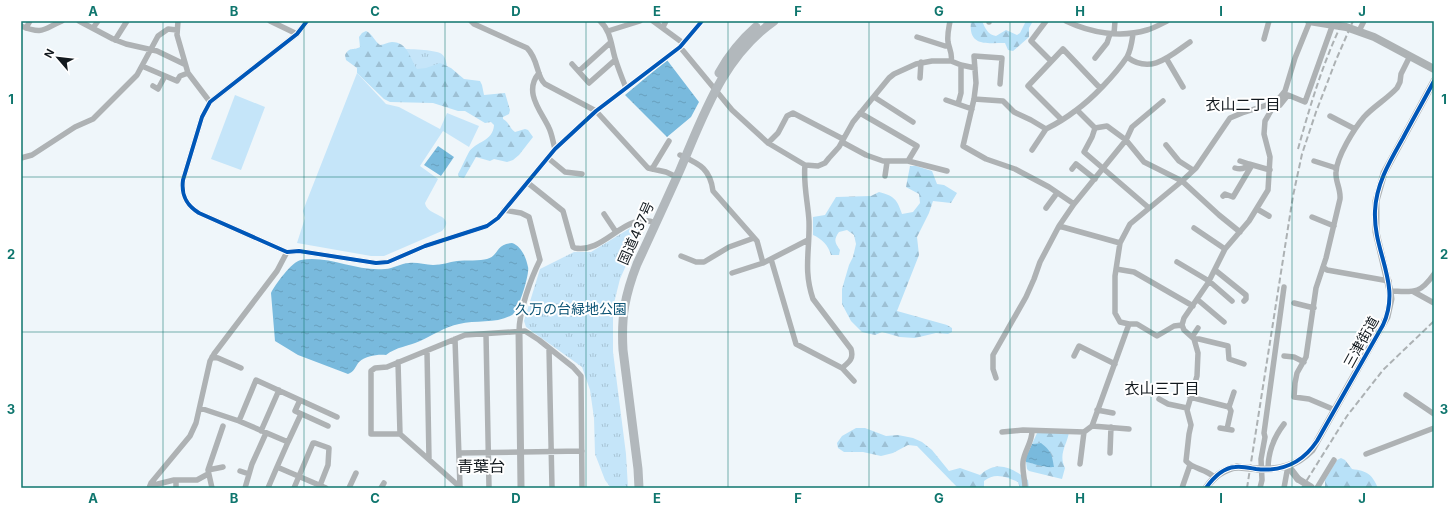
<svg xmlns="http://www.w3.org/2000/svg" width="1455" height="509" viewBox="0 0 1455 509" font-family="Inter,'Noto Sans JP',sans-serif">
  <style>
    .grass { fill: url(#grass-tufts) }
    .forest { fill: url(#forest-firs) }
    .garden { fill: #c5e5f9 }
    .water { fill: url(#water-ripples) }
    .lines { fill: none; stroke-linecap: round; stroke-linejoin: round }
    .minor { stroke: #aeb2b4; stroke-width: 5.5 }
    .tertiary { stroke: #aeb2b4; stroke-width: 7 }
    .secondary { stroke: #adb2b4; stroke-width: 8 }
    .trunk { stroke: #b2b8bc; stroke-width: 9 }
    .rail { stroke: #acb1b3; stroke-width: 2; stroke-dasharray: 6 3; stroke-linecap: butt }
    .tertiary-bridge { stroke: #aeb2b4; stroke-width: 7 }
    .cycleway-casing { stroke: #fff; stroke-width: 6 }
    .cycleway { stroke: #0057b8; stroke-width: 4 }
    .grid { fill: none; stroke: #0f766e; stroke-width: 1; stroke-opacity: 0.55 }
    .labels { text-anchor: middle; stroke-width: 4; stroke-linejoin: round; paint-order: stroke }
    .street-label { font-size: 14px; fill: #12191e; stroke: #fff }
    .park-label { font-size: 14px; fill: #0d5475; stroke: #fff }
    .neighbourhood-label { font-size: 15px; fill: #12191e; stroke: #fff }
    .quarter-label { font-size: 16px; fill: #12191e; stroke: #fff }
    .neatline { fill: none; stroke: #0f766e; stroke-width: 1.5 }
    .grid-label { font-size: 13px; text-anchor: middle; font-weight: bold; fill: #0f766e }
  </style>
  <defs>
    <pattern id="grass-tufts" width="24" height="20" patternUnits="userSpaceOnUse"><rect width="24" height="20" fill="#c5e5f9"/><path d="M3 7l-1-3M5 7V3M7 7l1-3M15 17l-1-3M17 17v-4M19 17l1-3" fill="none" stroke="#a8c4d5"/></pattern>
    <pattern id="forest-firs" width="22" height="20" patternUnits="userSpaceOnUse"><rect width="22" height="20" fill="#b8e1f8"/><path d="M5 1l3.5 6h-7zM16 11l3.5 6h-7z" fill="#9dc0d4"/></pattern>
    <pattern id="water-ripples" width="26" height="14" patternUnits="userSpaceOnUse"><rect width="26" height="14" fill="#79badd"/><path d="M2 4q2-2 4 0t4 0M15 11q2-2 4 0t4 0" fill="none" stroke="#689fbd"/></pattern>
  </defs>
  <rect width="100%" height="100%" fill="#eff6fa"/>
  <!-- grass -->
  <path class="grass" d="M395,49C405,49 430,49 440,53C445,55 446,61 447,66L441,70L412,71Z
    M644,225L620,279L613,307V352L626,454L628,488H611L605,480L595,454L594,418L590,390L582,367L526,327L524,321L540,269L574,252H591L632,227Z"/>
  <!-- forest -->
  <path class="forest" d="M971,21H982C985,28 988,35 996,36L1006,30L1017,35L1020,33L1026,21H1033L1029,28V37L1013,51L1008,50L1005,43C986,43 968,47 971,21Z
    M366,31C373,34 374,41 380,45C384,45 388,42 392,42C408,42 410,59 417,69L426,68L440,63L451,68L464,79L480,81L482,85L484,95L505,93L510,110L509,114L503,117V119C509,122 510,129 515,132L525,129L528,130L533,137L519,155L513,160L507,162L494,159L490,161L476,157L464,178L459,177L458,174C462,167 465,159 469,152C476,141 493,142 494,125L491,122L485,123L465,111H458L433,103L390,102L384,99L357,73V68L346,60L345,55C350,46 353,51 360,47L359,37L362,33Z
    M910,166H916L932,171L937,184L944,185L957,193L951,203L933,201L929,213L917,237L919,255L897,311L947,325L952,328V332L948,334L936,333L915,338L900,337L882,332L875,335L862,332L851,321L842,304V289L849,265L853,257L856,244L854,235L847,230L839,232C834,239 834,242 840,250L839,255H831C828,245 822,239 813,235V217L825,215L836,197L871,196L879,192C894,196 897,199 902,214L913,212L920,203L919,194L906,187Z
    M856,428H865L886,436L898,435L913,438L922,442L932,450L949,471L960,468L980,475C997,460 1011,467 1028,480L1029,488H1020L1018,482C1006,477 995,472 984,481V488L957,487L917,446L908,445L893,453L881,456L863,452H844L838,448L837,443L842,436Z
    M1038,431L1069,432C1067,445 1058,454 1065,468L1062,479L1029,471L1027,469L1026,462L1036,464L1045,467L1041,443L1032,444Z
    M1341,458L1345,460L1352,469C1367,471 1372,474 1378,488H1325V480L1337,460Z"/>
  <!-- garden -->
  <path class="garden" d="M357,73L386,104L399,107L440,129L447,113L479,126L469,147L443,131L420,166L438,179L425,203C427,217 457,214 442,231L384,256H371L297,243L305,218L303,211L304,208Z
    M235,95L265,107L241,170L211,159Z"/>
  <!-- water -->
  <path class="water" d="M667,60L699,102L691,117L667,137L625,95Z
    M438,146L454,157L441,176L424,165Z
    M512,243C521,246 526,257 528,267C530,273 518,312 512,315C497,324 476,320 459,324C445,327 433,335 420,341C409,346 396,347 386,355C378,354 365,356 359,362C355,367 354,372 348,374L298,355L275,341L271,293C275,285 292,261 301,260C329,255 357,272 385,269C393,269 401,263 409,263C417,262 425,265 433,265C442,265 449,262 457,261C465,260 481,261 487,259C499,256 495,244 512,243Z
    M1041,443C1051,451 1052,454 1054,467C1044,468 1036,464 1026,462V457L1032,444Z"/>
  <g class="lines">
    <!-- minor -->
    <path class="minor" d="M79,21L113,39L126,44L157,51L184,64
      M178,21L177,35L188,73L210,102
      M270,21L297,34
      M307,21L297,34L210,102L202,117L183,180C181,195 186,205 199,213L287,252L299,251L376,263L388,262L425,246L487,226L498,218L555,149L596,111L680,47L702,21
      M471,21L474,24L527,48C539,60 536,76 545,84L596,111L648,168L666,172L677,177
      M600,21C611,31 611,45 615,58C618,68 622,78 626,88
      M653,21L683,43
      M989,21V22
      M1046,21L1031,41L1051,61
      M1066,21C1091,33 1121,38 1147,30C1154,28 1161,24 1167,21
      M21,26C44,35 43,29 62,21
      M663,27L666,21
      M26,28L30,21
      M93,28L98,21
      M608,31L640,21
      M1359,31L1364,21
      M1114,34L1115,21
      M917,37L945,46H949
      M1264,39L1269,21
      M115,40L127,21
      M680,47L732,110L768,143L805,165L818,166L825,163L829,158L839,147L853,122L889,78L894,74L916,64L932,61H951C953,55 949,48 948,42C947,34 949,28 950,21
      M1127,57C1151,75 1170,56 1190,42
      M1095,58L1107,43L1110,34
      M1166,58L1183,87
      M951,61L961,65L975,68
      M572,64L589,83L615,60
      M142,66L177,81L180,76L188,73
      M579,71L611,42
      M539,73C523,92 541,111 549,128C552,134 553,142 555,149
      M920,78L921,62
      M153,86L158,89L165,76
      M874,97L913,122
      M974,99L1003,101L1014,112L1031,120L1046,129C1056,124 1066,118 1075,111C1092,99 1115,75 1127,57C1131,50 1132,41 1133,34
      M946,100L972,109
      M958,104L961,93V65
      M1077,110L1095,128L1092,137L1084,152L1149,208
      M860,113L917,146L908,161
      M1330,116L1355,129
      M1062,120L1028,86L1063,49L1100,88
      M1095,128L1107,126L1111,129L1126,140L1144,162L1182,181L1219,215L1240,232
      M842,142L866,155L883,161H908L947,171
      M768,143L778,133L787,116L793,113L843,139
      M1166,145L1179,161L1193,170
      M1032,150L1046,129
      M680,155C699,164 710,168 713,191L757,241L763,263L808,240
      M21,158L32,155L75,127L93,119L137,75L158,36L168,29L177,30
      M548,158L565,172L582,174
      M1240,161L1249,164
      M1314,161L1336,168
      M805,165C803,184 808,203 809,221C810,250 803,270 813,299L851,349C854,359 849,362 842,368L854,381
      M1235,168C1241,170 1245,169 1249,164L1270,170
      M652,169L669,141
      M1072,169L1076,164L1095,179
      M885,176L887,162
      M528,183L563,211L573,247L575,248C605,254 625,210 656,223
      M1223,196L1225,194L1233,197L1252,165
      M1074,204L1126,140L1132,127L1163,101
      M1046,208L1057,193
      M1257,209L1269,216
      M504,210L521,213L529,217L540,260C531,278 519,311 519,332
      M604,214L616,232
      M1312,217L1334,226
      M1059,226L1120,243L1130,224L1182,181L1196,168L1230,118L1242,113L1276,102L1280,105L1288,95L1305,102L1334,21
      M1194,228L1225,249
      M681,256L696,262H704L729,247L754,238
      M771,259L796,344L842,368
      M1177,262L1209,281L1232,301
      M1323,267L1327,270L1389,281
      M1116,269L1134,272L1193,306
      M1215,270L1246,295V299L1244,301
      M732,273L763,263
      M1390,291C1414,292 1419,295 1434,274
      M1414,292L1434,303
      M1198,300L1224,322
      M1294,303L1314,308
      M1129,324H1137L1157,336L1174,326L1182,325
      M486,334L489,488
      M1192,337L1198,328
      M455,339L460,487
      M1194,339H1199L1228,346L1229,359L1244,364
      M549,348L552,488
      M427,351L429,459
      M1074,356L1079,346L1115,364
      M1284,356L1294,357L1304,362
      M212,357L218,358L241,368
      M398,362L400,434
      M996,378L993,369V355L1026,297L1034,279L1040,262L1059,226L1074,204L1049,187L1015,169L986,159L963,146L974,99L976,83L974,56L1002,58L1000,84
      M1406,395L1434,414
      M1190,397L1229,407
      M1159,399L1168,404L1187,408
      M300,400L295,411L328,426
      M200,408L239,421L288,442L277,467L326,488
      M1097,410L1113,413
      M1335,410L1309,399L1294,397L1295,383L1297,373L1306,357L1316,288L1326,258L1340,199C1341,189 1335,181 1336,172C1337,156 1354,129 1364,117C1374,106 1387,99 1397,88L1400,82L1401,74L1410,56
      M239,421L256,380L337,417
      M1092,426L1129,429
      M1220,428L1232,430
      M1227,429L1231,411L1229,407L1234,392
      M261,431L279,390
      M1002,432L1023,430L1084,432
      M288,442L301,414
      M459,453L582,451
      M1110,453L1111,427
      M1366,454L1434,428
      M1080,464L1084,432L1092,426L1129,324L1120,322L1115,313V276L1120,243
      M1268,469C1268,453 1274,437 1284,424
      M208,470L223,467
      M240,471L249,474
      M1214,477C1206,469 1193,469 1186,461L1189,434L1191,425L1187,410L1197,376L1198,353L1194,339L1184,330L1182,325L1184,318L1208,283L1225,249L1249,221L1268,190L1270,157L1264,134L1265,121L1276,102L1285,91L1295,58L1310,21
      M176,480V488
      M150,486L174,480H197L208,474
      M149,488L151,483L190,436L196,423L210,361L214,354L277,271L287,252
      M212,488L208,470L223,426
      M245,488L252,464L266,433
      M268,488L277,467
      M294,488L313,443H315L329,448L328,465L319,488
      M349,488L356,473
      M381,488L384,483
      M461,488L400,434H371V371L375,368L387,367L465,335L525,331L539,340L573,367L581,376L582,488
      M1025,488C1025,479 1022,471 1023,462C1024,451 1032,443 1032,431
      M1182,488L1190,465
      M1260,488L1262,480L1261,459L1265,437L1264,433L1284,287
      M1284,488L1288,466
      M1317,488L1334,460"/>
    <!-- tertiary -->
    <path class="tertiary" d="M519,332L521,488
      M1288,466L1298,479
      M1258,469C1280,470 1296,466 1312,450L1387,317L1391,299L1390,291L1376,232V201L1384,173L1434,81
      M1206,488C1214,476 1223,469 1237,467"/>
    <!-- secondary -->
    <path class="secondary" d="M1309,21L1346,27L1374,37L1434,69"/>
    <!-- trunk -->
    <path class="trunk" d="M719,73C729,55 740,41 756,27
      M639,488L638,469L623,350C621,316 625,295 637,264C652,232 666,201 680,170C704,114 723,57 774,21"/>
    <!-- rail -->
    <path class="rail" d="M1298,149C1310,106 1323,62 1343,21
      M1247,488L1293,196L1302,154L1316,112L1336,60L1353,21
      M1302,488L1347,416L1383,370L1434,321"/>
    <!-- tertiary-bridge -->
    <path class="tertiary-bridge" d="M1237,467L1258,469
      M1298,479L1311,487"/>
    <defs>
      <path id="cycleway" d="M307,21L297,34L210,102L202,117L183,180C181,195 186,205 199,213L287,252L299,251L376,263L388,262L425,246L487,226L498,218L555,149L596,111L680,47L702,21
        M1206,488C1213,478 1222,468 1235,467C1242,466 1250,468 1256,469C1282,472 1303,462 1317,441L1383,325C1402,284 1373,253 1375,211C1376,184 1390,161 1403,138C1413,119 1424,100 1434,81"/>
    </defs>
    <!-- cycleway casing -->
    <use href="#cycleway" class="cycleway-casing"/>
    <!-- cycleway -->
    <use href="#cycleway" class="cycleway"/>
  </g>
  <!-- grid -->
  <path class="grid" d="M163,21V488M304,21V488M445,21V488M586,21V488M728,21V488M869,21V488M1010,21V488M1151,21V488M1292,21V488M21,177H1434M21,332H1434"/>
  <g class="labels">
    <!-- street labels -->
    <g class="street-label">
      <text transform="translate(636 233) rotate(-66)" y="5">国道437号</text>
      <text transform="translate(1361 342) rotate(-61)" y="5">三津街道</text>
    </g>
    <!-- park labels -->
    <g class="park-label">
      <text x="571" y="314">久万の台緑地公園</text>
    </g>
    <!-- neighbourhood labels -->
    <g class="neighbourhood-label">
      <text x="1243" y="110">衣山二丁目</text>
      <text x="1162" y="394">衣山三丁目</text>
    </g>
    <!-- quarter labels -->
    <g class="quarter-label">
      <text x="481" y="472">青葉台</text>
    </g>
  </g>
  <!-- border -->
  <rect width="1455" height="509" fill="none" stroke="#ffffff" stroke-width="44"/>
  <!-- north arrow -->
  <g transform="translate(58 58) rotate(298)" stroke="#ffffff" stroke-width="3" paint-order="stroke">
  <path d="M0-3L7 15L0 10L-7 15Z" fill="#12191e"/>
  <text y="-6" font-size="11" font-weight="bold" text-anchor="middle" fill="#12191e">N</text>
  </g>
  <rect x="22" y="22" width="1411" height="465" class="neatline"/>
  <g class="grid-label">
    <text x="93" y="16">A</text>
    <text x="234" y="16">B</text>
    <text x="375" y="16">C</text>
    <text x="516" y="16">D</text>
    <text x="657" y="16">E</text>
    <text x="798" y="16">F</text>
    <text x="939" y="16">G</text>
    <text x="1080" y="16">H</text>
    <text x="1221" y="16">I</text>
    <text x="1362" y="16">J</text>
    <text x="11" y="104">1</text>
    <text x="1444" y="104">1</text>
    <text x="11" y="259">2</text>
    <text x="1444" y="259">2</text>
    <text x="11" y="414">3</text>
    <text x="1444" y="414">3</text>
    <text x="93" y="503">A</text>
    <text x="234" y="503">B</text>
    <text x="375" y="503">C</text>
    <text x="516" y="503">D</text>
    <text x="657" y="503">E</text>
    <text x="798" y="503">F</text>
    <text x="939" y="503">G</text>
    <text x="1080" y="503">H</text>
    <text x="1221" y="503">I</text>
    <text x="1362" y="503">J</text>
  </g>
</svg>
